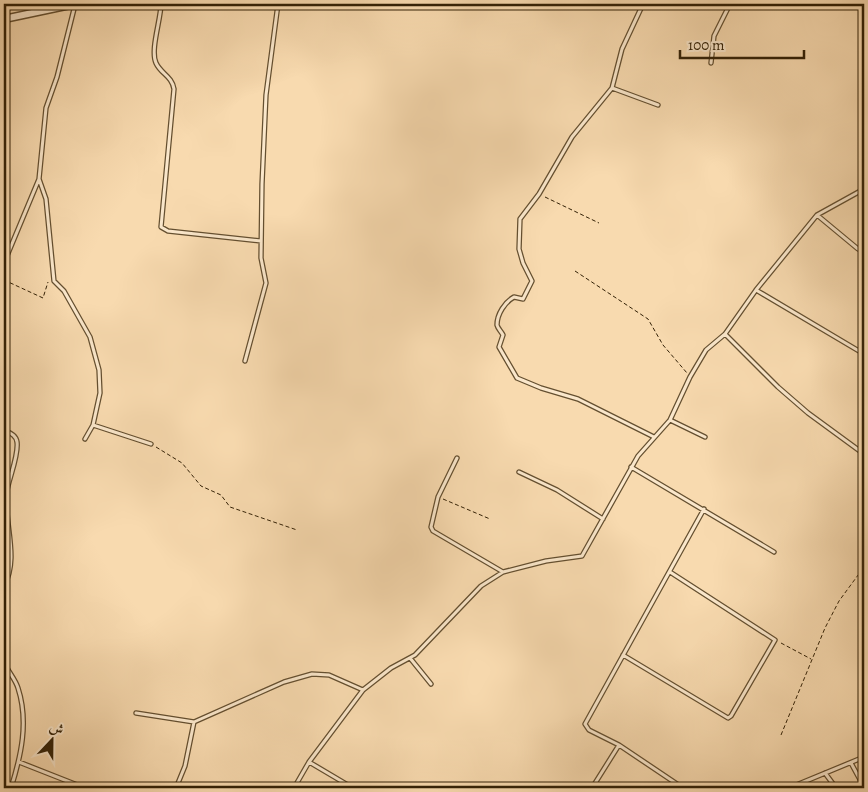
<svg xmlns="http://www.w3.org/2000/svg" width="868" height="792" viewBox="0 0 868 792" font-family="Alegreya,Amiri,serif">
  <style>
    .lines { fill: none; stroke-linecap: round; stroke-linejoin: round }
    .lane-casing { stroke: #644f30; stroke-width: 5.5 }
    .street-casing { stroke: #644f30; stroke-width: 9 }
    .path { stroke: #332106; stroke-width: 1; stroke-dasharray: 4 2.5; stroke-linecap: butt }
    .lane { stroke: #fae7cb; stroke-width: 3 }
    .street { stroke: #fae7cb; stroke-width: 6 }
  </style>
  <rect width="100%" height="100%" fill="#f8daaf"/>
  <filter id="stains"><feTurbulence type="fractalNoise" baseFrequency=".004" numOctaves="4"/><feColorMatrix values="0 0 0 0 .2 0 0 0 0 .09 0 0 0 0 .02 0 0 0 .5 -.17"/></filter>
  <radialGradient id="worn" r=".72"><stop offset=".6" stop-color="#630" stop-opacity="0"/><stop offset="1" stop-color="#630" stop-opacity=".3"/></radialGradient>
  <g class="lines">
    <defs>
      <path id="lane" d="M161,4C161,19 150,50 156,63C161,74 172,76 174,89L161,227L168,231L261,241
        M643,4L622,49L612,88L572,137L539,194L520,219L519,249L523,263L532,281L523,299L514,297C505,302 497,314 497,325C498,329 501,331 503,335L499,347L517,378L541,388L578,399L654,437
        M804,6L805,4
        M861,44L864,46
        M711,63L714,36L730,4
        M612,88L658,105
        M39,179L46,199L54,281L64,291L90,337L99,370L100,393L93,425L85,439
        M817,215L858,249
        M4,263L39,179L46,108L57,77L75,5
        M756,290L864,354
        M725,334L778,387L808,413L864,454
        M245,361L266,283L261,258L262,184L266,95L278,4
        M670,420L705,437
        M93,425L151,444
        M4,430C10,433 16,435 17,442C19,455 9,478 7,491C3,521 20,558 4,586
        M457,458L438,497L431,527L433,531L503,572
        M631,467L774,552
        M519,472L557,490L603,519
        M623,655L728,718L731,716L775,640L670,572
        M410,658L431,684
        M4,661C7,671 15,678 18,688C29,722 21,756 11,788
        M136,713L194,722L284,682L312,674L329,675L363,690
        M19,762L85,788
        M309,762L353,788
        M851,763L864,787
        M825,773L836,788
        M176,788L185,766L194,722
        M294,788L309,762L363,690L391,668L415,655L481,586L503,572L546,561L582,556L638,456L670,420L690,377L706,350L725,334L756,290L817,215L864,189
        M592,788L619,745
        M683,788L619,745L589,730L585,724L704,509
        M789,788L864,757"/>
      <path id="street" d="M4,19L75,4"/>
    </defs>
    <!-- lane casing -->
    <use href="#lane" class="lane-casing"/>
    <!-- street casing -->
    <use href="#street" class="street-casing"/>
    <!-- path -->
    <path class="path" d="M545,197L599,223
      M575,271L648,319L663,345L687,373
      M4,280L43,298L48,282
      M156,447L182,463L201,486L221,495L230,507L297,530
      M443,499L490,519
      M781,643L811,659
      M781,735L825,628L839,601L864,567"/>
    <!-- lane -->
    <use href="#lane" class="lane"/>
    <!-- street -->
    <use href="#street" class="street"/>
  </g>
  <!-- margin -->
  <rect width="868" height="792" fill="none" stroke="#f8daaf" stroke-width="20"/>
  <rect x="5" y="5" width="858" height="782" fill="none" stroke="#332106" stroke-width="2.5"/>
  <rect x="10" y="10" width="848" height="772" fill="none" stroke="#332106"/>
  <!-- north arrow -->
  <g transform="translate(52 740) rotate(22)" stroke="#fae7cb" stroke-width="4" paint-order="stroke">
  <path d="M0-4L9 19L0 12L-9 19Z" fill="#332106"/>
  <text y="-8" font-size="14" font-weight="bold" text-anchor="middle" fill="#332106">ش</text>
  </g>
  <!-- scale -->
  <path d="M680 50v8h124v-8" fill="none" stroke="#332106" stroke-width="2.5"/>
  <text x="688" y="50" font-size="15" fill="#332106" stroke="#fae7cb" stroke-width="4" paint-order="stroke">100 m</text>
  <rect width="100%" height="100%" filter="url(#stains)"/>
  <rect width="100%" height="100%" fill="url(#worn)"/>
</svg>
